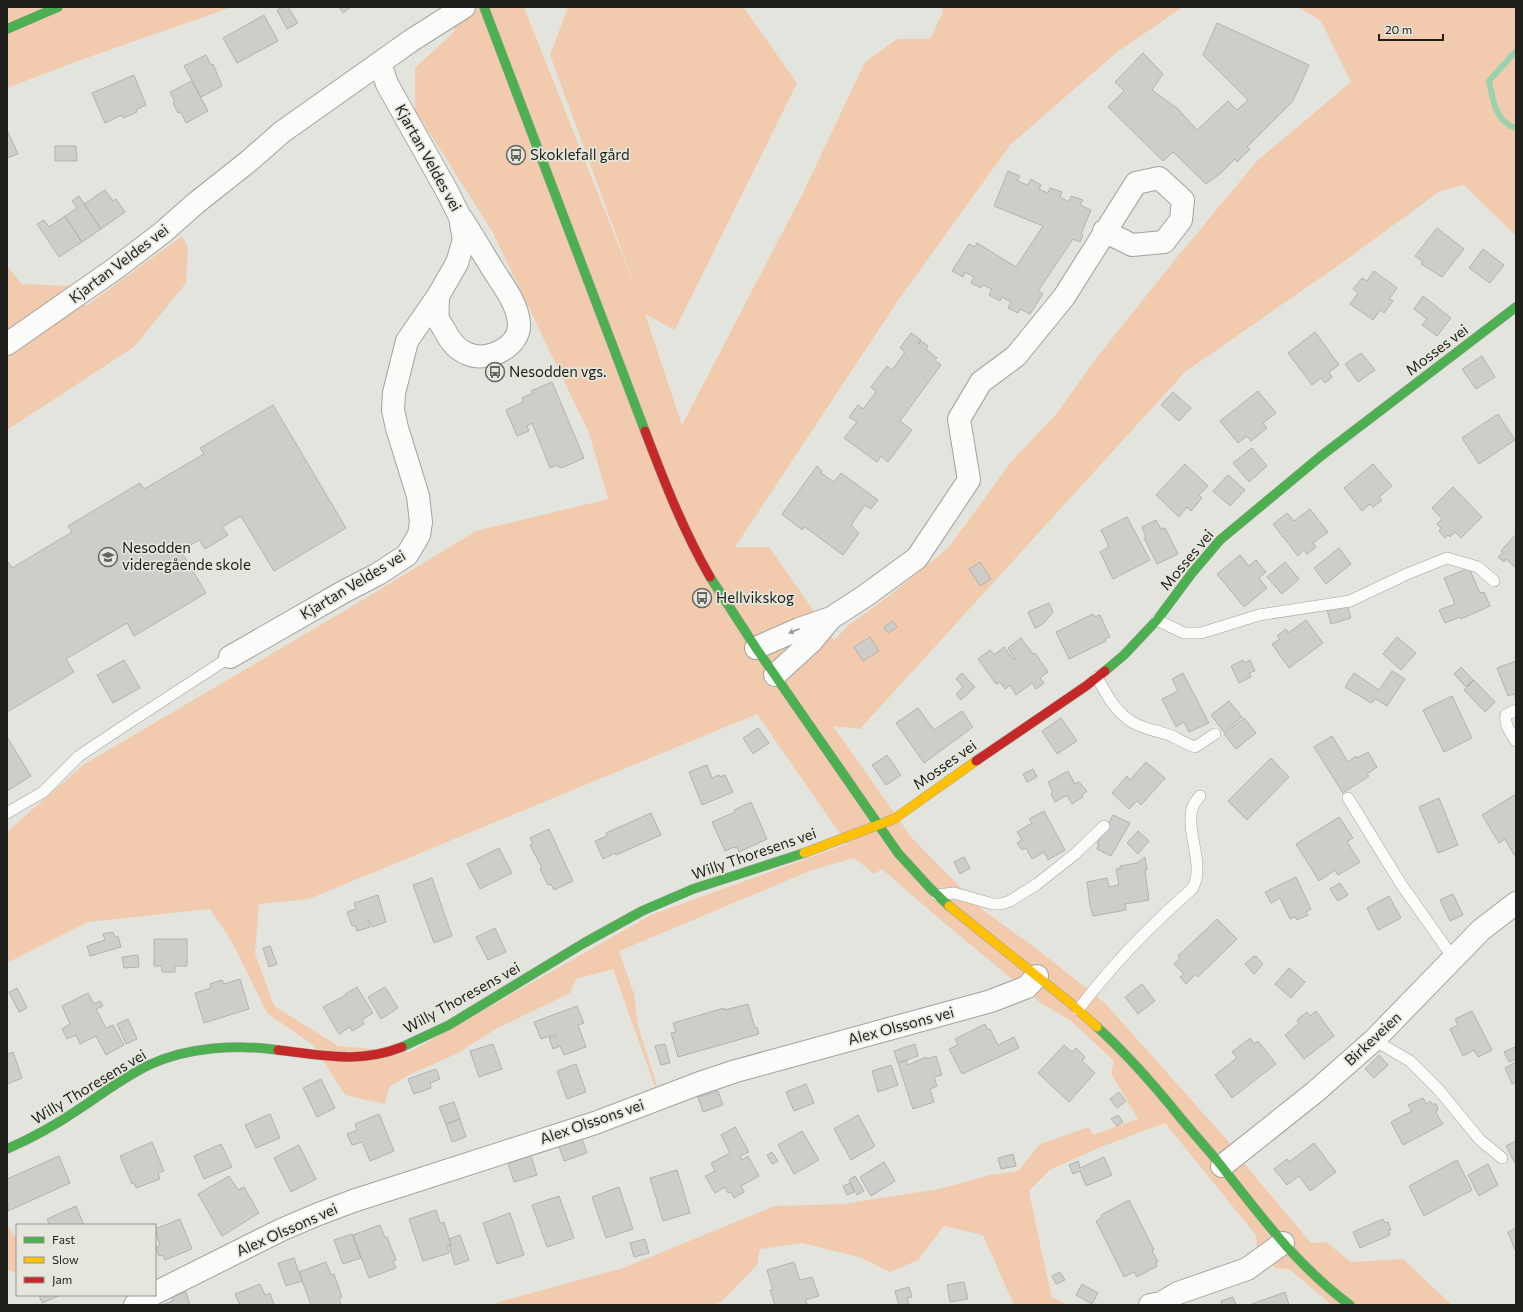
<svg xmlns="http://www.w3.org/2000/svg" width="1523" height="1312" viewBox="0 0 1523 1312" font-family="Commissioner,sans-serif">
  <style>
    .green { fill: #f2cbae; fill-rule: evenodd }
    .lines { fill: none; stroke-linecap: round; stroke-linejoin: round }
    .stream { stroke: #9bd2ae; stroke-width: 6 }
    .building { fill: #cecdc9; stroke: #b3b2ae }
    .lane-casing { stroke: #a2a29e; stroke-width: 12 }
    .street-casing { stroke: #a2a29e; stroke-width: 24 }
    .fast-casing { stroke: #a2a29e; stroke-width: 10 }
    .slow-casing { stroke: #a2a29e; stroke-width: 10 }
    .jam-casing { stroke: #a2a29e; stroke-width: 10 }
    .lane { stroke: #fbfbfa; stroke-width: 11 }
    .street { stroke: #fbfbfa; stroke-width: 22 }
    .fast { stroke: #4caf50; stroke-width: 9 }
    .slow { stroke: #ffc107; stroke-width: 9 }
    .jam { stroke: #c62828; stroke-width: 9 }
    .oneway { fill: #989896 }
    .labels { text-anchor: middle; stroke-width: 3.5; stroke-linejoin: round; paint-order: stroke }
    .poi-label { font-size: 15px; fill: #1f1f1c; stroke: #e6e6dc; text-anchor: start }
    .street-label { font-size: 15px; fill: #1f1f1c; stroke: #e6e6dc }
  </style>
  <rect width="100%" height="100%" fill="#e4e4de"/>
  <!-- green -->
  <path class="green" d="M7,7H232L75,62L7,88Z
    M443,7H524L637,292L550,55L568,7H743L797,83L675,330L645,314L682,425L802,195L865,62L897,39H930L943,12L942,7H1183L1116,53L1011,144L899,299L735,547H769L834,640L849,625L889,596L948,548L1011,462L1057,413L1098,356L1178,256L1257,161L1351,82L1321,21L1298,7H1516V236L1464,185L1440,191L1346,260L1185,372L860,729L833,726L912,838L983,910L1042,953L1105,1003L1227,1140L1252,1173L1311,1243L1326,1242L1351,1262L1403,1259L1452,1305H1332L1289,1269L1276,1268L1257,1250L1256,1235L1165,1123L1098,1148L1050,1170L1029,1191L1042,1254L1052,1297L1068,1305H1014L983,1235L944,1226L918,1260L890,1272L859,1257L802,1243L760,1249L757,1265L722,1301L714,1305H493L499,1302L623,1268L775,1206L843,1204L939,1189L990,1175L1018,1171L1040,1144L1089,1127L1093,1135L1138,1119L1111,1073L1114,1061L1071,1021L1041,1003L942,921L882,869L874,874L854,858L812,870L619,951L634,994L638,1026L657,1086L655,1087L613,969L576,979L570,993L496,1029L456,1054L411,1074L389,1087L385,1104L345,1095L313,1045L267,1013L232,942L210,909L88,922L7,963V832L83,765L346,610L476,531L608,499L589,433L492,231L415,110V68L455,31ZM757,714L847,844L651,915L410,1052L338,1046L274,1006L255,953L259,904L309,899Z
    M182,236L188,247L186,283L134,347L7,430V266L22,284L69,286L86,306Z
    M7,1225L17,1239V1273L7,1270Z"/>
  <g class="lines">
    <!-- stream -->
    <path class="stream" d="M1516,51L1489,81C1493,100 1495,122 1516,128"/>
  </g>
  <!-- building -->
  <path class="building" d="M283,7H288L298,23L287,29L277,10Z
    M339,7H351L343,13Z
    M264,15L278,41L237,63L223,38Z
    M1217,23L1309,65L1293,101L1247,147L1250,149L1237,162L1235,159L1221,173L1206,184L1173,152L1163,161L1108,107L1124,91L1115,82L1143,53L1163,74L1152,90L1178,109L1197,130L1228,101L1237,110L1248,100L1203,55Z
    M206,55L211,65L213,64L222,86L201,97L184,66Z
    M134,75L146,105L136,110L137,112L123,118L122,115L105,123L92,93Z
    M192,81L208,111L186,123L181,112L178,113L173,103L175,102L170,92Z
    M7,132H8L18,154L7,158Z
    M55,146H76L77,161H55Z
    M1008,171L1020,176L1017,181L1028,185L1031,179L1041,185L1039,189L1048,193L1050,188L1062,192L1060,197L1069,202L1071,196L1083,200L1080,205L1091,210L1081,234L1083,235L1080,242L1073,239L1038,291L1043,294L1030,314L1020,309L1018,313L1008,308L1011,302L1002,297L1000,301L989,295L992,289L983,285L981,288L971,283L974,277L965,272L963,277L952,271L969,244L974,247L977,243L1016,267L1043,226L994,206Z
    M105,190L113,201L116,199L125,212L101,229L84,204Z
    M79,196L101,229L82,242L65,216L77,208L72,201Z
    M65,216L82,242L59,257L37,224L44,220L49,227Z
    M1437,228L1464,249L1442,277L1421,264L1423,262L1415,256Z
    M1483,249L1504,265L1490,283L1469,268Z
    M1374,271L1397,288L1389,299L1393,301L1384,313L1380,310L1373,320L1350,304L1358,293L1353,289L1362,278L1367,281Z
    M1423,296L1451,318L1437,336L1422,325L1427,319L1414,309Z
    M1315,332L1339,365L1329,372L1332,377L1325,383L1321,378L1312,385L1288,353Z
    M911,333L921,340L918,343L919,344L921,341L928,346L926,349L937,358L935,360L941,365L900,421L912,430L888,462L881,456L877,462L844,438L857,422L849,417L858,405L863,409L876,392L871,387L887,366L892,370L905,352L900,348Z
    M1361,353L1375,370L1358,382L1345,364Z
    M1482,356L1495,377L1476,389L1462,369Z
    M552,382L584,458L564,467L560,468L558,465L550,468L532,423L527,426L529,431L517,436L506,410L523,402L522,398L533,393L531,391Z
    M1258,391L1276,413L1263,423L1267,428L1251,441L1247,436L1238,443L1220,421Z
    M1173,392L1191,408L1179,421L1161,405Z
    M273,405L346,528L274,571L241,516L222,527L228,535L205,549L199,540L181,551L206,593L134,636L127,623L66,659L74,672L7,712V563L8,562L12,568L72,532L68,526L140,483L144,489L204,454L200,448Z
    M1498,414L1515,440L1479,464L1462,438Z
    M1252,448L1267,466L1249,482L1233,463Z
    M1185,464L1208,486L1199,495L1202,498L1191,511L1187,507L1179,517L1156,495Z
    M1373,464L1392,486L1379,497L1382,500L1373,507L1370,504L1362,511L1344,488Z
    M817,466L822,471L821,473L834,482L841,473L878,500L871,509L865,505L851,525L859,533L843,555L805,527L802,530L782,514Z
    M1228,475L1245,490L1230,506L1213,491Z
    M1453,487L1482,517L1461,538L1455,532L1450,537L1448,535L1445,538L1439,531L1441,528L1437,524L1442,519L1432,508Z
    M1310,509L1328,532L1313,543L1316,547L1307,554L1304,550L1298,556L1273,524L1287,513L1294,521Z
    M1127,517L1150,560L1113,579L1100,552L1109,547L1101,530Z
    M1156,520L1161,529L1165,528L1178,554L1157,564L1144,538L1146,537L1142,527Z
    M1516,534V568L1506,559L1504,562L1498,557L1503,552L1501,551Z
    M1339,548L1351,564L1326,584L1314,568Z
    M1240,555L1249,566L1256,560L1266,572L1259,578L1267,588L1244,607L1217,574Z
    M980,562L991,579L980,586L969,569Z
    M1285,562L1299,579L1282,594L1267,577Z
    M1469,568L1480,593L1484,592L1490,606L1461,619L1460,617L1445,623L1439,610L1455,604L1444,578Z
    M1049,603L1053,612L1043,624L1035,628L1028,612Z
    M1347,605L1351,618L1331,624L1327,610Z
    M1093,614L1095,617L1100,615L1110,637L1105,639L1106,641L1069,659L1056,632Z
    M1306,620L1323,643L1289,668L1272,644L1280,639L1277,636L1286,629L1288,633Z
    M893,621L897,627L888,633L884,627Z
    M870,637L879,651L863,661L854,647Z
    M1397,637L1416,653L1401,670L1383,654Z
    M1021,638L1033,654L1035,653L1048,672L1040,678L1044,683L1036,689L1032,683L1016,695L1010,685L1005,689L1000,682L996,684L978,659L990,650L994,655L1004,647L1014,660L1015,659L1008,648Z
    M124,660L140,688L113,703L97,675Z
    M1243,660L1244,663L1250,660L1255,671L1249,673L1251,677L1239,683L1231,666Z
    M1516,661V700L1514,694L1508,696L1497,668Z
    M1461,667L1473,680L1466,687L1454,674Z
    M1392,671L1405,679L1387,706L1376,699L1371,703L1345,687L1354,673L1379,690Z
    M962,673L975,687L961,700L956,694L963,687L956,679Z
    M1183,673L1209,723L1189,732L1184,722L1176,727L1162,699L1178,691L1172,679Z
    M1474,680L1495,702L1485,712L1464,690Z
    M1452,696L1472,738L1444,752L1423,710Z
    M1229,701L1242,717L1224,732L1211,715Z
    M918,708L934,730L962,711L973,727L924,763L896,723Z
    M1061,718L1077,741L1057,754L1042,731Z
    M1244,718L1256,733L1236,749L1224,734Z
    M758,728L769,743L753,754L743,738Z
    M1332,736L1348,762L1356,756L1357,758L1368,752L1377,767L1367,774L1369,776L1343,793L1314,747Z
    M7,737L31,776L7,791Z
    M887,755L901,775L886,785L872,765Z
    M1271,758L1289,777L1247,820L1228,801Z
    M1146,762L1165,778L1141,805L1137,801L1129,809L1112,793L1127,776L1130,780Z
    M707,765L712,778L719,775L720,777L725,775L733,792L702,805L689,772Z
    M1033,769L1037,777L1027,782L1023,774Z
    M1068,771L1075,784L1079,782L1087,791L1082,795L1083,797L1072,804L1067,795L1055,802L1051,794L1053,792L1048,782Z
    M1516,794V854L1514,855L1505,839L1499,843L1482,815Z
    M1439,798L1458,845L1438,853L1419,807Z
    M751,802L767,839L739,852L737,847L735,848L734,847L725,851L712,822L735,812L734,810Z
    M1044,811L1065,850L1048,860L1044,852L1032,859L1026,848L1022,850L1017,843L1022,840L1017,832L1032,823L1029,819Z
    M651,813L661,835L616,855L615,853L603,859L595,841L607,836L606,833Z
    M1113,815L1130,823L1111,856L1097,849L1099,844H1097L1107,824L1108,825Z
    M1339,817L1353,838L1347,842L1360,862L1338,875L1335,870L1319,881L1296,844Z
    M549,829L573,881L554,890L551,884L548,885L540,869L542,868L530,845L533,844L530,838Z
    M1138,831L1149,841L1138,854L1127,843Z
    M499,848L512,873L480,889L467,864Z
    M964,857L970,868L960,874L954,862Z
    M1145,857L1147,870H1145L1149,900L1125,904L1126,910L1093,916L1090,905L1087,882L1107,878L1109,887L1119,885L1116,869H1120V866L1137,863Z
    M1296,877L1311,909L1306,912L1308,915L1297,920L1295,917L1290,919L1280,898L1271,903L1265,892Z
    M432,878L452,936L434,943L413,885Z
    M1340,883L1348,895L1338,901L1330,889Z
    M1453,894L1463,915L1450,921L1440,900Z
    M378,895L386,922L372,927L370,921H368L370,927L357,931L355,925L352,926L347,912L356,909L354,903Z
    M1389,896L1401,918L1378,930L1367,908Z
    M1217,919L1237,939L1198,977L1196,974L1186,984L1180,977L1184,974L1174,964L1180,958L1178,956Z
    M495,928L506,952L488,960L476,937Z
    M113,932L115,937L118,936L121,947L90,956L87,946L105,940L103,934Z
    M154,939H187V966H175V972H162V966H154Z
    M270,946L277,964L269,967L263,948Z
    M138,955L139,967L124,968L122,957Z
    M1254,956L1255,957L1256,956L1263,964L1254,974L1245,964Z
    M1289,968L1305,982L1291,998L1275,984Z
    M240,979L249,1009L204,1023L195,993L211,988L210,984L222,980L224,984Z
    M1142,984L1155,1001L1138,1014L1125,997Z
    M357,987L373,1013L362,1020L364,1024L352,1031L350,1027L339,1034L323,1007L346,995L345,994Z
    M385,987L398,1008L381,1019L368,997Z
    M17,988L27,1008L19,1012L9,992Z
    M88,993L94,1004L100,1001L103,1006L96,1009L106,1028L113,1025L124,1045L106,1055L96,1036L80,1044L76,1035L67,1039L62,1029L70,1024L62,1006Z
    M748,1004L755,1028L757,1027L759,1034L678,1057L671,1033L676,1032L673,1023L724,1008L725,1010Z
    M577,1006L584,1023L578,1025L586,1047L564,1055L560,1046L553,1049L549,1038L556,1036V1034L541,1039L534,1022Z
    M1316,1011L1334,1036L1304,1059L1285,1035L1299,1023L1297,1020L1307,1012L1310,1016Z
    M1472,1011L1492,1050L1478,1057L1474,1050L1463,1056L1450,1029L1458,1025L1455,1019Z
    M128,1019L137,1039L126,1044L117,1024Z
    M985,1024L988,1030L990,1029L998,1045L1014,1037L1019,1048L962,1074L949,1049L958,1045L955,1039Z
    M1250,1038L1254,1044L1258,1041L1276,1064L1232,1098L1215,1075L1237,1058L1232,1052Z
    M493,1044L502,1069L479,1077L470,1051Z
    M665,1044L670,1063L661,1065L655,1046Z
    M915,1044L918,1056L898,1063L894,1051Z
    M1064,1045L1072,1052L1076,1048L1085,1057L1082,1061L1095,1073L1069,1102L1038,1073Z
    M1515,1047L1516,1059L1509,1062L1504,1052Z
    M13,1052L22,1078L7,1084V1054Z
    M1379,1055L1388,1065L1374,1078L1365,1069Z
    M936,1056L942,1075L934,1077L937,1086L930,1089L934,1102L913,1109L898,1063L906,1060L908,1065L926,1057L927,1059Z
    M1516,1062V1082L1512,1084L1505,1068Z
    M576,1064L586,1092L567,1099L557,1071Z
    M891,1065L898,1085L878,1092L872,1071Z
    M436,1069L440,1079L430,1083L431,1088L414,1094L408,1079Z
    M321,1079L335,1108L317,1117L303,1088Z
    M806,1084L814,1103L794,1111L786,1092Z
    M718,1091L723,1105L703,1112L698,1097Z
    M1119,1092L1126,1101L1117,1108L1110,1099Z
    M1423,1098L1426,1104L1430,1101L1432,1104H1436L1438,1109L1436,1113L1443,1124L1403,1145L1391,1122L1412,1111L1408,1105Z
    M454,1102L460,1119L446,1124L439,1107Z
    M270,1114L280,1138L256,1148L245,1125Z
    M379,1114L394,1151L370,1161L362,1142L352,1145L347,1134L357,1130L355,1124Z
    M858,1115L875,1146L851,1160L834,1129Z
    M1118,1115L1123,1122L1117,1126L1111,1119Z
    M460,1119L466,1137L452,1142L446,1124Z
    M735,1127L749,1152L740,1156L742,1160L748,1156L759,1176L741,1186L744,1192L734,1198L731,1192L728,1193L725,1187L715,1193L705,1176L715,1171L711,1163L730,1153L721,1135Z
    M802,1131L819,1160L794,1174L778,1145Z
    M581,1136L587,1153L564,1161L558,1144Z
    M1516,1141V1165L1506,1146Z
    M152,1142L164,1171L158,1173L160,1179L136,1188L134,1183L132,1184L120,1156Z
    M1314,1143L1336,1172L1310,1191L1299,1176L1287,1185L1274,1169L1287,1159L1289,1162Z
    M221,1144L232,1167L204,1179L194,1156Z
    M299,1145L316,1179L291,1192L274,1158Z
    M772,1152L778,1161L772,1164L767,1155Z
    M530,1153L537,1175L514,1182L507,1160Z
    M1013,1154L1016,1166L1001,1169L998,1158Z
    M59,1156L70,1183L8,1211L7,1179Z
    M1104,1157L1112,1175L1086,1186L1080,1171L1073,1174L1069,1165L1078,1161L1080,1168Z
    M1457,1160L1472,1190L1424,1216L1409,1186Z
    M884,1162L895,1181L871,1196L860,1177Z
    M1488,1164L1498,1185L1479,1196L1468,1175Z
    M677,1170L690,1213L663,1221L650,1178Z
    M229,1176L238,1190L244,1187L259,1213L222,1236L198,1194Z
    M855,1176L864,1191L857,1195L849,1180Z
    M850,1183L854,1192L847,1195L843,1186Z
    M619,1187L633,1229L606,1238L592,1197Z
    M559,1196L574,1238L547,1247L532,1205Z
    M1129,1200L1154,1250L1152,1251L1158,1262L1156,1263L1157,1266L1137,1277L1134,1272L1124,1277L1096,1221L1102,1217L1101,1215Z
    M76,1206L84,1225H50L47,1219Z
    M436,1210L440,1223L444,1222L451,1245L447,1246L449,1253L423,1261L409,1219Z
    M510,1213L524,1255L497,1264L483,1223Z
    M180,1219L192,1249L165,1260L163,1255L159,1256L156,1247L160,1246L155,1229Z
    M1383,1219L1385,1223L1388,1222L1391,1230L1388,1231L1390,1235L1360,1248L1353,1232Z
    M380,1225L385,1238L387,1237L396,1260L393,1261L396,1268L369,1278L353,1235Z
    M1516,1228V1250H1515L1508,1232Z
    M352,1234L361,1258L343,1264L334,1240Z
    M460,1235L469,1260L455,1265L449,1246L451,1245L449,1239Z
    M645,1239L649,1253L634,1257L630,1243Z
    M294,1258L302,1281L286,1286L278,1263Z
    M326,1262L331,1275L334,1274L342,1297L339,1298L341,1305H311L299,1272Z
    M794,1262L800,1280L812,1277L819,1296L805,1300L808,1305H775L770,1290H773L767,1270Z
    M1060,1272L1065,1280L1056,1284L1052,1276Z
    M964,1282L968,1299L950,1302L947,1285Z
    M260,1284L265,1295L270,1293L274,1305H240L235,1294Z
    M1082,1284L1098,1293L1092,1304L1076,1295Z
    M909,1287L912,1297L907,1298L909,1305H899L895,1291Z
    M186,1292L190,1305H165L164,1304L173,1301L172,1297Z
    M1285,1292L1289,1305H1249Z
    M39,1295H61L42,1303Z
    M1233,1297L1236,1305H1222L1221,1301Z"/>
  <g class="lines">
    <defs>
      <path id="lane" d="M1157,620L1184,633H1201L1259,615L1350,601L1407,574L1447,558L1478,567L1494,581
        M1097,677C1106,694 1116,713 1134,723C1146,730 1160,731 1172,736C1180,740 1187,744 1195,747L1215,734
        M1516,710L1506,715C1504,725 1511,733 1516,741
        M1348,798L1401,884L1454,959
        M7,813L43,792L79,756L127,724L230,657
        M937,895L954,893L993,904H1001L1010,901L1037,884L1075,854L1104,826
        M1078,1010C1111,966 1151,925 1192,889C1206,867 1186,834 1192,809C1193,804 1197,800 1200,796
        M1374,1040L1410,1061L1439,1090L1480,1140L1502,1158"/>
      <path id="street" d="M438,296C438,303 437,311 438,318C439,322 443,327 445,331C450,341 457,350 468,354C488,363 521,346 519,323C517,303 504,287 494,271C483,254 473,236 462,219
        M7,344L116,268L162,233L196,203L249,161L282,132L412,40L464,7
        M756,648L799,629L831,618L865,596L917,558L969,480L959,419L981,382L1016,356L1064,297L1136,183L1159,178L1183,200L1181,220L1164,242L1132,245L1104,231
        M230,657L345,591L378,574L407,555L419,535L421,522L418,496L397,428L393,410L394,393L407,341L438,296L457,263L464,240L460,217L447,191L387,84L380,63
        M775,675L811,642L831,618
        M1222,1166L1315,1092L1374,1040L1481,930L1516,903
        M155,1293L281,1230L316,1215L353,1201L595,1123L700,1083L736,1071L991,1001L1027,987L1037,976
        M135,1305L152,1295
        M1150,1305L1161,1303L1178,1293L1247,1269L1283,1243"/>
      <path id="fast" d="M484,7L645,431
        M7,29L58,7
        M710,577L756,648L898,853L929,887L949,906
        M1105,671L1124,655L1157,620L1192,573L1220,540L1321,456L1516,307
        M1097,1027C1127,1054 1154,1085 1179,1116C1192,1132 1206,1147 1219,1163C1260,1215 1296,1265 1350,1305
        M402,1047L449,1025L584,943L642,911L693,889L804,853
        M7,1149C32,1138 56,1125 79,1109C102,1094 124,1077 149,1065C187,1047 237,1044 278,1050"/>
      <path id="slow" d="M804,853L894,819L976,761
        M949,906L1068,1001L1097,1027"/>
      <path id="jam" d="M645,431C664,481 683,530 710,577
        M976,761L1086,686L1105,671
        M278,1050C322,1055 359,1064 402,1047"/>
    </defs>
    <!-- lane casing -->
    <use href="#lane" class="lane-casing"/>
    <!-- street casing -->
    <use href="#street" class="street-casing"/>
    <!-- fast casing -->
    <use href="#fast" class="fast-casing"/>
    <!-- slow casing -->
    <use href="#slow" class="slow-casing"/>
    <!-- jam casing -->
    <use href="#jam" class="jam-casing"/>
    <!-- lane -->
    <use href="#lane" class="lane"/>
    <!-- street -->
    <use href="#street" class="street"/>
    <!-- fast -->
    <use href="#fast" class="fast"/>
    <!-- slow -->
    <use href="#slow" class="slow"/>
    <!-- jam -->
    <use href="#jam" class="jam"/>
  </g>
  <!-- one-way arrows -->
  <defs><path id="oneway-solid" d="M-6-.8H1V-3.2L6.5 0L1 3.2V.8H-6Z"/></defs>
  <use class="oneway" href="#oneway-solid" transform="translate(794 631) rotate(157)"/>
  <!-- icons -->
  <defs>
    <symbol id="bus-ring" viewBox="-11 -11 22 22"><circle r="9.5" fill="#e6e6dc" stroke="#646460" stroke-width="1.5"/><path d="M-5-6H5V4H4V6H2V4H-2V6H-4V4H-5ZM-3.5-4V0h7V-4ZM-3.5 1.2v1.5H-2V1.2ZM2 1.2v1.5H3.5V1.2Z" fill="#646460"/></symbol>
    <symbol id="school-ring" viewBox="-11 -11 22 22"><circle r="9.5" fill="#e6e6dc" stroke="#646460" stroke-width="1.5"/><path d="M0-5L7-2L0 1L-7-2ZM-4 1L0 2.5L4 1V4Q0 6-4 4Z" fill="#646460"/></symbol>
  </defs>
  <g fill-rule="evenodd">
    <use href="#bus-ring" x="505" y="144" width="22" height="22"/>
    <use href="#bus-ring" x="484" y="361" width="22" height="22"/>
    <use href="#school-ring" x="97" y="546" width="22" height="22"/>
    <use href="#bus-ring" x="691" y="587" width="22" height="22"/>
  </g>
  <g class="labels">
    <!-- poi labels -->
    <g class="poi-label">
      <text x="530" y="160">Skoklefall gård</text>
      <text x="509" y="377">Nesodden vgs.</text>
      <text x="122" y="553">Nesodden<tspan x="122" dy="17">videregående skole</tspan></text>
      <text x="716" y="603">Hellvikskog</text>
    </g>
    <!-- street labels -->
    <g class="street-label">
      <text transform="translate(428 158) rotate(61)" y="5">Kjartan Veldes vei</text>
      <text transform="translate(119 264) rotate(-37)" y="5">Kjartan Veldes vei</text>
      <text transform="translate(1437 350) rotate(-37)" y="5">Mosses vei</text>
      <text transform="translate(1187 560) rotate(-50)" y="5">Mosses vei</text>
      <text transform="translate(353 585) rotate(-31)" y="5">Kjartan Veldes vei</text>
      <text transform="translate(945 765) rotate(-35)" y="5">Mosses vei</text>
      <text transform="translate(754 854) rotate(-19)" y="5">Willy Thoresens vei</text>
      <text transform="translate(462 998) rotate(-29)" y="5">Willy Thoresens vei</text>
      <text transform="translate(901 1026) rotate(-15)" y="5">Alex Olssons vei</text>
      <text transform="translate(1373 1039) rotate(-43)" y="5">Birkeveien</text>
      <text transform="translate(89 1087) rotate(-31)" y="5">Willy Thoresens vei</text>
      <text transform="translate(592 1122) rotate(-19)" y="5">Alex Olssons vei</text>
      <text transform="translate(287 1230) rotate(-24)" y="5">Alex Olssons vei</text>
    </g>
  </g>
  <!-- border -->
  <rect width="1523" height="1312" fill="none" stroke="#1f1f1c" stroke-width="16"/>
  <!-- legend -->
  <rect x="16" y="1224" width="140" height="72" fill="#e6e6dc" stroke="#96968f"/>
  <rect x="24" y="1237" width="20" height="6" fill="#4caf50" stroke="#96968f"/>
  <text x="52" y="1244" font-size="12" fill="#1f1f1c">Fast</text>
  <rect x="24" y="1257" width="20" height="6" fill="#ffc107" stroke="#96968f"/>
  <text x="52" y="1264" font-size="12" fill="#1f1f1c">Slow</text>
  <rect x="24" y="1277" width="20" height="6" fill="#c62828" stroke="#96968f"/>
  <text x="52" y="1284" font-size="12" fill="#1f1f1c">Jam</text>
  <!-- scale -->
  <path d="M1379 34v6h64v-6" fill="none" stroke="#1f1f1c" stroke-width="2"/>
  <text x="1385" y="34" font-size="12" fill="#1f1f1c" stroke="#e6e6dc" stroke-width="3" paint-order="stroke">20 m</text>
</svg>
